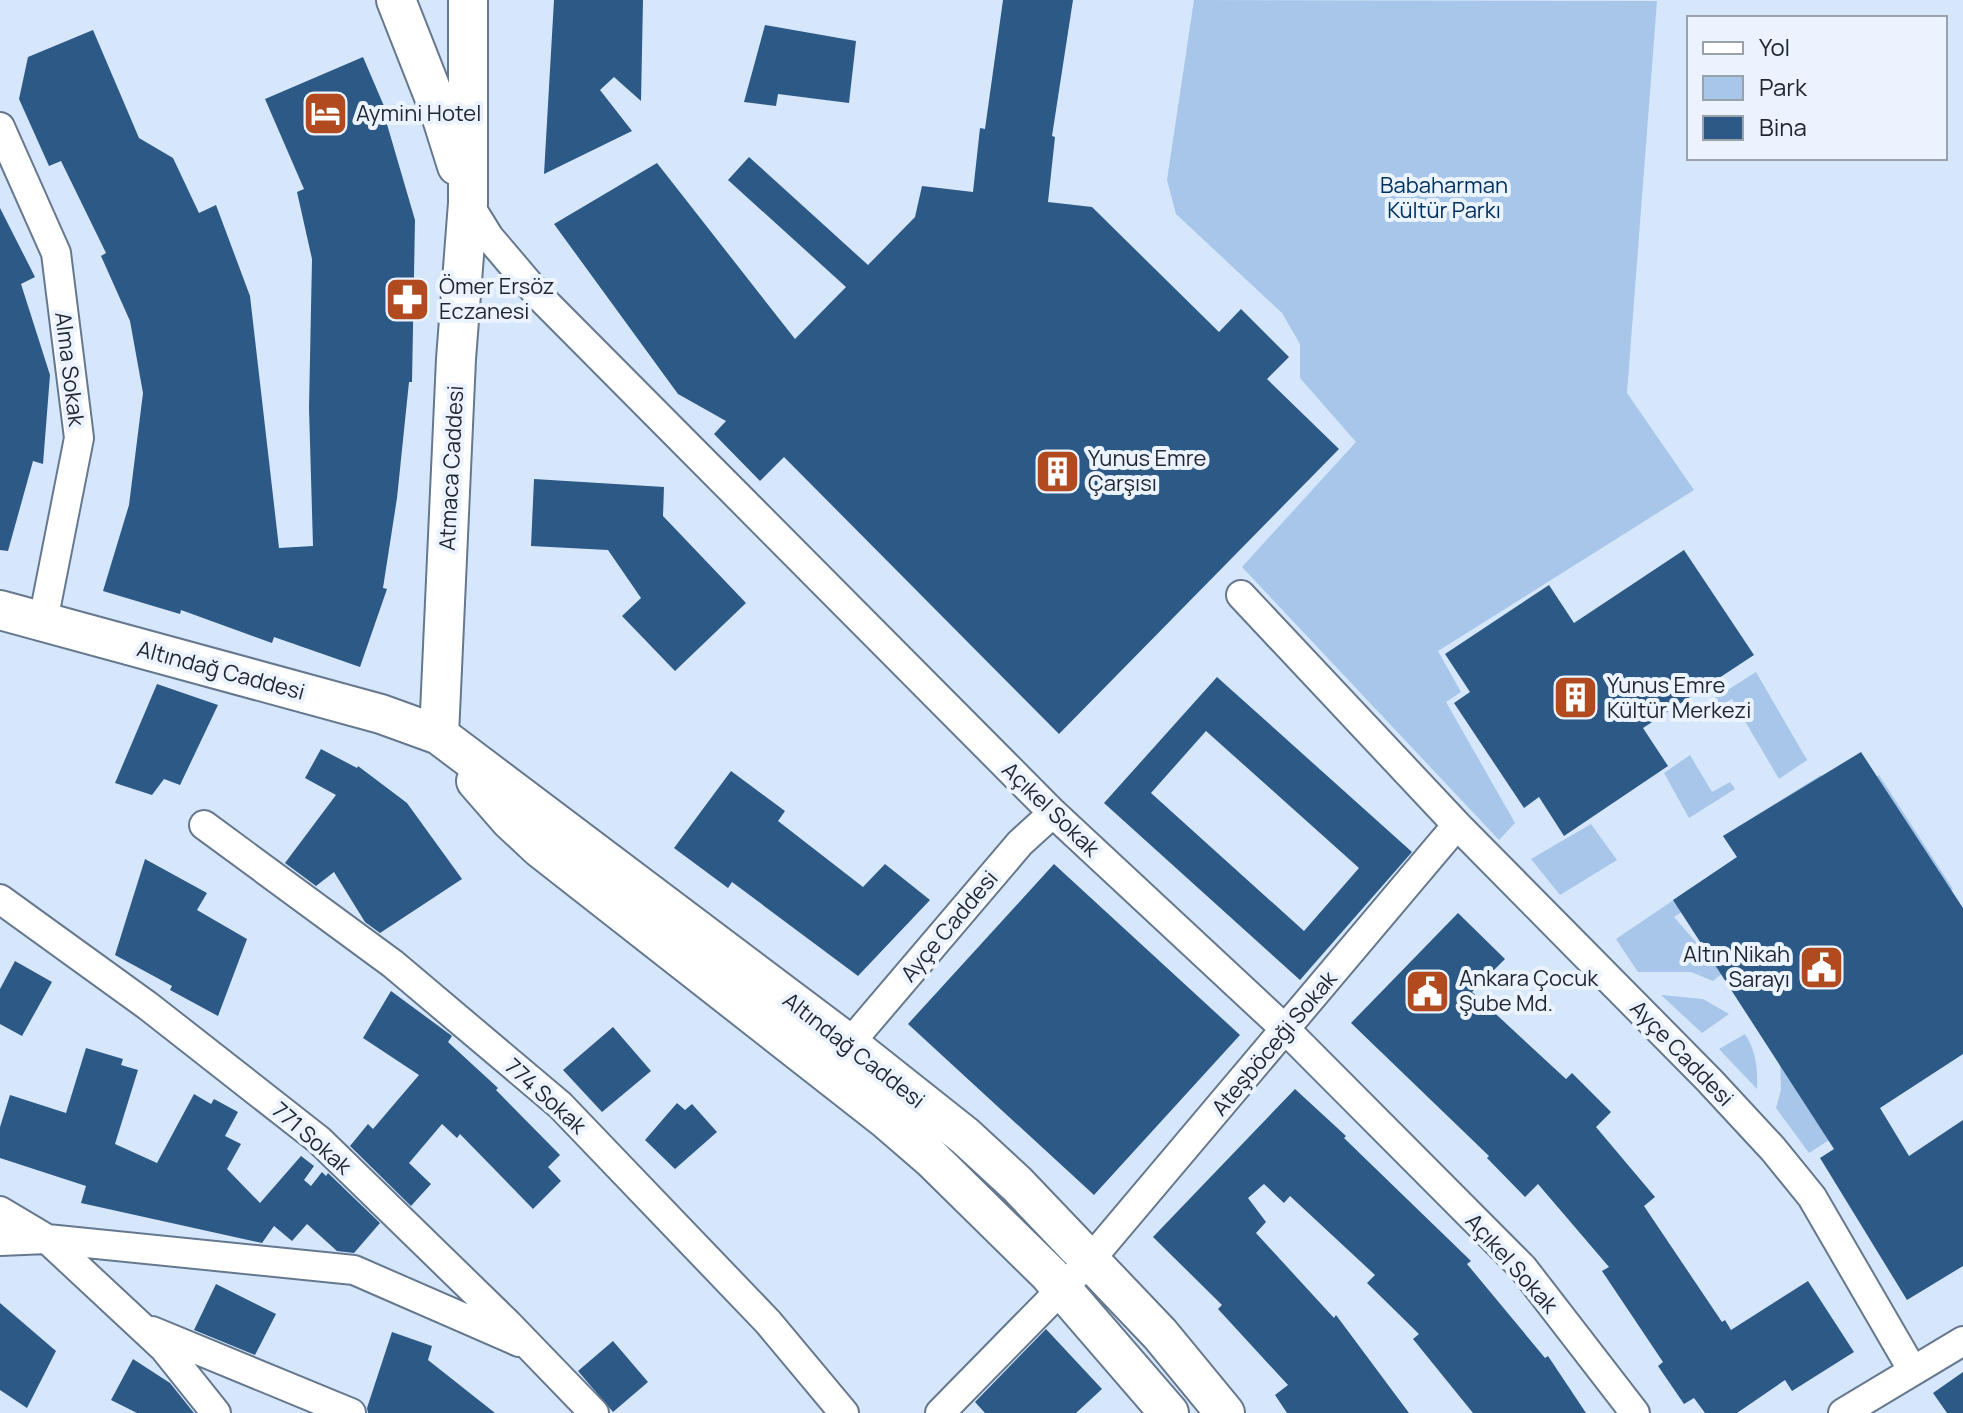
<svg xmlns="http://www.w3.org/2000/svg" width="1963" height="1413" viewBox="0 0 1963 1413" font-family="Manrope,sans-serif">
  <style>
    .green { fill: #a7c6e9 }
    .building { fill: #2d5987; fill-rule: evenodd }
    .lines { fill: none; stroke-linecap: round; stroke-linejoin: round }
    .street-casing { stroke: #65788e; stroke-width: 32 }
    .secondary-casing { stroke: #65788e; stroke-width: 42 }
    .street { stroke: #fff; stroke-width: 28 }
    .secondary { stroke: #fff; stroke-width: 38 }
    .labels { text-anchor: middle; stroke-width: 8; stroke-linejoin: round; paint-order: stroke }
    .poi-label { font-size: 22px; fill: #1e262f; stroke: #ebf4fe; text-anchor: start }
    .park-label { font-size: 22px; fill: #003160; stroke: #ebf4fe }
    .street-label { font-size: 22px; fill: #1e262f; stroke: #ebf4fe }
  </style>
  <rect width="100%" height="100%" fill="#d6e7fb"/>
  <!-- green -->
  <path class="green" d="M1194,0L1657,1L1627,393L1694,490L1438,651L1461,692L1446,702L1515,823L1499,840L1242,567L1356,442L1300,378V344L1282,313L1176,214L1167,180Z
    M1756,672L1807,760L1779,779L1732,699L1711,711L1707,703Z
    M1690,755L1712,792L1730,782L1735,789L1689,818L1664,773Z
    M1821,775L1838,803L1879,775L1953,889L1924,906L1963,1054L1809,1153L1776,1108L1781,1090L1780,1057L1794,841L1674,917L1723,973L1713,981L1691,972H1638L1616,939L1737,857L1723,836Z
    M1591,824L1617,860L1560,895L1531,859Z
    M1661,995L1703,999L1729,1014L1702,1033Z
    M1745,1034C1756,1051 1758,1069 1757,1089L1719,1049Z"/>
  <!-- building -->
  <path class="building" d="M554,0H643L641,101L614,77L600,90L632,131L544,174Z
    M1003,0H1073L1052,136L1055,137L1048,202L1092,207L1219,332L1241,309L1289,357L1267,379L1339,449L1059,734L784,457L760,481L714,434L726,421L678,394L554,224L657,163L795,339L846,287L728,180L749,157L868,265L915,217L922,186L973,192L980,128L985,129Z
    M765,25L856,41L849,103L778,94L776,106L744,102Z
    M93,30L139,138L173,158L199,213L216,205L250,296L279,548L313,546L309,408L312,259L297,192L304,189L265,99L363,57L387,113L384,114L415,220L412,382H409L397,498L383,588L387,589L360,667L274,637L272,643L181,610L180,614L103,591L129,505L143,393L130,321L101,256L106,253L61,161L49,166L19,99L28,57Z
    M0,208L35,277L21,284L50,375L43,464L33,461L8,551L0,550Z
    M534,479L664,487L663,516L746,603L675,671L622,616L641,598L608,550L531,546Z
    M1684,550L1754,655L1643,728L1668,766L1564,836L1539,797L1524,808L1454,703L1470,692L1445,654L1549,585L1574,623Z
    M1217,677L1412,852L1300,980L1104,803ZM1206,731L1359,868L1304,931L1151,793Z
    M157,684L218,705L180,785L164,779L152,795L115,783Z
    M321,749L357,768L358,766L407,803L462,879L380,933L365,922L334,872L316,886L285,863L336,795L305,778Z
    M1861,752L1963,908V1054L1880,1108L1909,1156L1963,1120V1266L1907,1300L1820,1158L1834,1149L1673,900L1737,857L1723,836Z
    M731,771L785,811L778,821L863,887L885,864L930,900L858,976L732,882L728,888L674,848Z
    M145,859L207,893L197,910L247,939L218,1016L170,990L172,986L115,955Z
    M1054,864L1240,1035L1094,1195L908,1024Z
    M1458,913L1505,959L1472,992L1566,1079L1572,1073L1611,1112L1596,1127L1655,1197L1644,1206L1722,1322L1725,1320L1731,1330L1808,1281L1854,1352L1792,1391L1785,1380L1737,1413H1705L1694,1398L1684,1404L1658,1366L1663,1362L1602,1271L1609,1267L1538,1184L1525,1197L1487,1158L1489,1156L1351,1023Z
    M15,961L52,982L22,1036L0,1024V989Z
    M391,991L452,1036L448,1042L498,1088L496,1090L560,1155L548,1167L561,1181L533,1209L460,1134L457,1138L442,1124L409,1163L431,1184L411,1206L350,1146L368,1124L373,1129L419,1075L363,1038Z
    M613,1027L651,1071L602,1112L563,1070Z
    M86,1048L123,1059L121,1065L138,1070L115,1144L157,1163L194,1094L211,1104L214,1099L238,1112L225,1136L241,1144L227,1169L260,1203L301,1156L314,1166L304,1180L311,1186L322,1172L326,1176L328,1173L380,1223L354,1253L337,1251L307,1224L292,1241L274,1226L262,1243L81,1203L86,1186L0,1158V1127L10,1095L66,1113Z
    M1295,1089L1346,1136L1344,1138L1471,1261L1467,1264L1545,1358L1548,1356L1586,1413H1473L1413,1339L1419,1334L1367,1283L1375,1275L1290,1196L1284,1203L1264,1184L1248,1198L1266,1222L1256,1233L1334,1318L1336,1315L1409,1413H1287L1275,1395L1288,1385L1218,1309L1222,1305L1153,1237Z
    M677,1103L685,1110L692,1104L717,1132L675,1169L645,1140Z
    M216,1284L276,1314L255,1355L194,1330Z
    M0,1303L56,1351L27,1408L0,1390Z
    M1046,1329L1102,1389L1076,1413H985L975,1402Z
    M392,1332L432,1346L428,1360L495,1413H368L367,1408Z
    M613,1341L648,1382L613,1412L578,1371Z
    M133,1359L170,1383L194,1413H137L111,1400Z
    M1963,1372V1413H1947L1933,1393Z"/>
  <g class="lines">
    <defs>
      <path id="street" d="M0,127L56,253L79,438L43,621
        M468,203L489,237L540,297L1053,813L1285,1029L1523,1268L1635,1413
        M1241,595L1457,825L1709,1080L1773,1149L1812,1197L1913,1371
        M204,825L393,964L560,1105L768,1322L844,1413
        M0,899L148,1006L319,1140L508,1324L594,1413
        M849,1044L1020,843L1053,813
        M0,1211L47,1239L164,1348L216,1413
        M0,1241L47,1239L354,1270L519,1342
        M152,1331L351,1413
        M940,1413L1090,1260L1457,825
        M1843,1413L1963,1341"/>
      <path id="secondary" d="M396,0L440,112L457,166
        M0,610L381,714L439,735L849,1044L965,1136L1017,1184L1160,1334L1225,1413
        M439,735L456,359L468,203V0
        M476,781L510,820L540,848L887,1120L931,1158L1049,1274L1169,1413"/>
    </defs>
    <!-- street casing -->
    <use href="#street" class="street-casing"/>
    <!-- secondary casing -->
    <use href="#secondary" class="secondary-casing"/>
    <!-- street -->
    <use href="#street" class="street"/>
    <!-- secondary -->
    <use href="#secondary" class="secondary"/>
  </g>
  <!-- icons -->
  <defs>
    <symbol id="hotel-square" viewBox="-11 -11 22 22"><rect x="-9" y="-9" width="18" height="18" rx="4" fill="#b14b1f" stroke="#ebf4fe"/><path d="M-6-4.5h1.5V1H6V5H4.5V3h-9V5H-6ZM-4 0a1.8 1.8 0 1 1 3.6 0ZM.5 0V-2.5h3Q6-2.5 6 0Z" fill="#fff"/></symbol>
    <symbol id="pharmacy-square" viewBox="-11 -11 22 22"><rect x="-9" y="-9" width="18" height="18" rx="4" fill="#b14b1f" stroke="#ebf4fe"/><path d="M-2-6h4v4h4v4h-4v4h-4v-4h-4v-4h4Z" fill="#fff"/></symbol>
    <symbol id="building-square" viewBox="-11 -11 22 22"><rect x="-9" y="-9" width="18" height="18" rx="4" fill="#b14b1f" stroke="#ebf4fe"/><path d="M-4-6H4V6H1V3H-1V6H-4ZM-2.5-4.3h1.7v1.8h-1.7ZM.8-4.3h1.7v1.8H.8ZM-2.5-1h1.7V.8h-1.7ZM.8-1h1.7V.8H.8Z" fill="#fff"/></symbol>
    <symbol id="civic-square" viewBox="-11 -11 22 22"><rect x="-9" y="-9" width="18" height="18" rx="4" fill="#b14b1f" stroke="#ebf4fe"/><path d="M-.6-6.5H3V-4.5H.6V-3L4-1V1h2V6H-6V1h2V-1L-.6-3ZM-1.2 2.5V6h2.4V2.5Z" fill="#fff"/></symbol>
  </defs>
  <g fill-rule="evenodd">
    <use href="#hotel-square" x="300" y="88" width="51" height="51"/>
    <use href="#pharmacy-square" x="382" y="274" width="51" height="51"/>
    <use href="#building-square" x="1032" y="446" width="51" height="51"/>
    <use href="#building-square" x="1550" y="672" width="51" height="51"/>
    <use href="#civic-square" x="1796" y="942" width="51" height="51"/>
    <use href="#civic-square" x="1402" y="966" width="51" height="51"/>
  </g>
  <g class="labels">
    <!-- poi labels -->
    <g class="poi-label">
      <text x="356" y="121">Aymini Hotel</text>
      <text x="439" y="294">Ömer Ersöz<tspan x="439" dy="25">Eczanesi</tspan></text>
      <text x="1088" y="466">Yunus Emre<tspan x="1088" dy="25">Çarşısı</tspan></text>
      <text x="1607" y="693">Yunus Emre<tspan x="1607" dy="25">Kültür Merkezi</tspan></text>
      <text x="1790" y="962" text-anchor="end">Altın Nikah<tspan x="1790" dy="25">Sarayı</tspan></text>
      <text x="1459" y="986">Ankara Çocuk<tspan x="1459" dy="25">Şube Md.</tspan></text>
    </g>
    <!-- park labels -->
    <g class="park-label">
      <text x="1444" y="193">Babaharman<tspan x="1444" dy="25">Kültür Parkı</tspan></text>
    </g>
    <!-- street labels -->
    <g class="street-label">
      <text transform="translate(70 369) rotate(83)" y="8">Alma Sokak</text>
      <text transform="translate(451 468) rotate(-87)" y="8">Atmaca Caddesi</text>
      <text transform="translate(221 670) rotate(15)" y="8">Altındağ Caddesi</text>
      <text transform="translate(1051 809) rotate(44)" y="8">Açıkel Sokak</text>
      <text transform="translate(949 926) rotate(-50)" y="8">Ayçe Caddesi</text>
      <text transform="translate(1274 1043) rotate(-50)" y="8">Ateşböceği Sokak</text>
      <text transform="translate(854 1050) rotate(38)" y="8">Altındağ Caddesi</text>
      <text transform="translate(1682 1053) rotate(46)" y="8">Ayçe Caddesi</text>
      <text transform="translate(546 1096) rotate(42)" y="8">774 Sokak</text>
      <text transform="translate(312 1138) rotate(41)" y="8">771 Sokak</text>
      <text transform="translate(1512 1263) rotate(48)" y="8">Açıkel Sokak</text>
    </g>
  </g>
  <!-- legend -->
  <rect x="1687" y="16" width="260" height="144" fill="#ebf4fe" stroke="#99a2ab" stroke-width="2"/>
  <rect x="1703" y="42" width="40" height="12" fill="#ffffff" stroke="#99a2ab" stroke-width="2"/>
  <text x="1759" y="56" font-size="24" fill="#1e262f">Yol</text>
  <rect x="1703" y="76" width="40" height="24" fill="#a7c6e9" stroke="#99a2ab" stroke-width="2"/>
  <text x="1759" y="96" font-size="24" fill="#1e262f">Park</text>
  <rect x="1703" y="116" width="40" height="24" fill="#2d5987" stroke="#99a2ab" stroke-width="2"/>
  <text x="1759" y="136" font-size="24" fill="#1e262f">Bina</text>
</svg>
